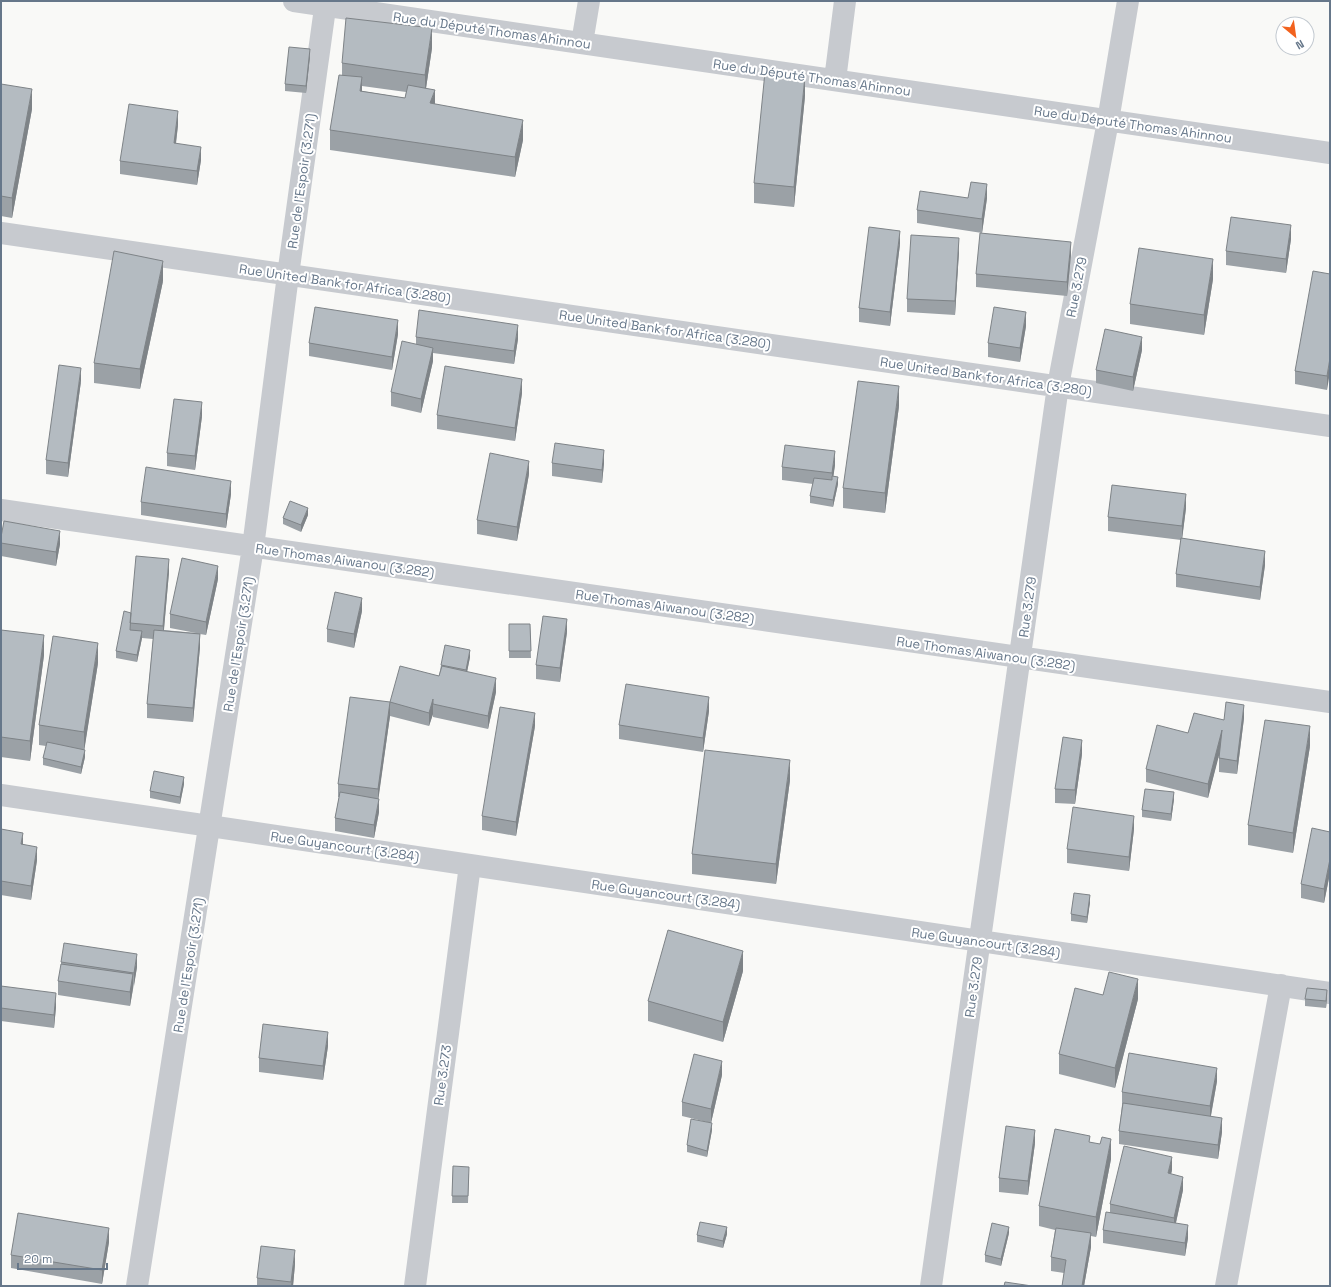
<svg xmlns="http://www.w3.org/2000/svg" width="1331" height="1287" viewBox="0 0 1331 1287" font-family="'Space Grotesk',sans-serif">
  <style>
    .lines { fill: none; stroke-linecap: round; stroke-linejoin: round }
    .minor { stroke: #c7cacf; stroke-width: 22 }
    .wall { fill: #9ba1a6; fill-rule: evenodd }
    .shaded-wall { fill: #7e8387 }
    .building { fill: #b4bbc1; stroke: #7e8387 }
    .labels { text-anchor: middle; stroke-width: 4; stroke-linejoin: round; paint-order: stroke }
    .street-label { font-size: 13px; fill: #66778a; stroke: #fff }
  </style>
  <rect width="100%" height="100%" fill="#f9f9f7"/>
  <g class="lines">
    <!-- minor -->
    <path class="minor" d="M294,1L1330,153
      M582,43L589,1
      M835,80L845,1
      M1,233L1330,426
      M1,510L1330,702
      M1,795L1330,993
      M137,1286L253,547L288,275L326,1
      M415,1286L470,865
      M931,1286L1058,386L1108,121L1128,1
      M1226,1286L1281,985"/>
  </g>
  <!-- wall -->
  <path class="wall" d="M432,48L426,88L435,104L523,140L515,177L330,150V130L342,75V63ZM362,86L406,92L405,98L362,91Z
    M310,56L306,93L285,91V84Z
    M1,84L32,109L12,218L1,216Z
    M805,96L794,207L754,203V183Z
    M178,125L176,144L201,160L197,185L120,174V161Z
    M968,198H987L982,233L917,223V210Z
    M1291,239L1286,273L1226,265V251Z
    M900,244L890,326L859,322V308Z
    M959,251L955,315L907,312V299Z
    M1071,255L1067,296L976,287V274Z
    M1330,274L1327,390L1295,384V371Z
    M1213,279L1204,335L1130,324V304Z
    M163,281L140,389L94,383V363Z
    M1026,326L1020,362L988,357V343Z
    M398,334L392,370L309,356V343Z
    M416,337L518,339L514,364L433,353V361L421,413L391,406V392L416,344Z
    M1142,350L1133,391L1096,383V370Z
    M81,381L68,477L46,474V460Z
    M522,393L515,441L437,429V415Z
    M899,406L885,513L843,508V488Z
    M202,416L195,470L167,466V453Z
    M552,463H604L602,483L552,476Z
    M835,465L833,476L838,484L833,507L810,503V496L813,484L782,480V467Z
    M529,474L517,541L477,534V520Z
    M231,494L226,528L141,515V502Z
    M1186,508L1182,538L1265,565L1260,600L1176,587V574L1181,540L1108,531V517Z
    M308,515L301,532L283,524V518Z
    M1,537L60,544L56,566L1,556Z
    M169,572L164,630L196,633L170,628V614L218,579L206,635L200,634V647L193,722L147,718V704L153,639L142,638L137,662L116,658V651L131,613Z
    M362,611L354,648L327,642V629Z
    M509,624H530L531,658H509Z
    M1,630L44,655L30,761L1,757Z
    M567,632L560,682L536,679V665Z
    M470,657L467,672L496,692L488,729L433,717V714L429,726L390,716L378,799L379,812L374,838L335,831V818L339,797H338V784L390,702L439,676L441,665Z
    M98,663L84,750L85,757L81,774L43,765V758L46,746L39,745V725Z
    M709,711L703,752L619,739V725Z
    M1244,718L1237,774L1219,772V753L1208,798L1146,782V769L1188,733L1224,720Z
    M535,726L516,836L482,830V816Z
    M1310,746L1293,853L1248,845V825Z
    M1082,754L1075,804L1055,803V789Z
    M790,780L776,884L692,874V854Z
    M184,784L180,804L150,798V791Z
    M1174,799L1171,821L1142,817V810Z
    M1,829L23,844L37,860L31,900L1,895Z
    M1134,829L1129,871L1067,863V849Z
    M1330,832V873L1324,903L1301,898V884Z
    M1090,902L1087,923L1071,921V914Z
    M61,962L137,967L130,1006L58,995V981L61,968Z
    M743,971L723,1042L648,1021V1001Z
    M1,986L56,1007L54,1028L1,1021Z
    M1327,997L1326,1008L1305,1006V999Z
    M1138,999L1115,1088L1059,1074V1054Z
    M328,1046L323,1080L259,1072V1058Z
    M722,1075L711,1123L682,1116V1102Z
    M1217,1081L1211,1116L1222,1132L1218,1159L1119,1144V1131L1122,1105V1092Z
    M712,1130L707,1157L687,1152V1145Z
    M1090,1142L1111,1159L1096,1237L1091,1236V1247L1084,1286H1062L1064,1273L1051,1271V1257L1055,1230L1039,1226V1206Z
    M1035,1143L1028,1195L999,1192V1178Z
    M453,1166L469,1174L468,1203H452Z
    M1172,1170L1171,1174L1183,1190L1176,1223L1188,1238L1185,1256L1103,1243V1230L1110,1212V1204Z
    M1009,1233L1001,1266L985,1262V1255Z
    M727,1234L723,1248L697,1242V1235Z
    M109,1242L102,1284L11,1268V1255Z
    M295,1264L293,1286H257V1278Z"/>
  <!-- shaded-wall -->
  <path class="shaded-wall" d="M432,28V48L425,95V75Z
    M310,49V56L306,93V86Z
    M805,76V96L794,207V187Z
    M362,77V97L360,91Z
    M32,89V109L12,218V198Z
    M435,90V110L430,103Z
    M178,111V125L174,157V143Z
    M523,120V140L515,177V157Z
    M201,147V160L197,185V171Z
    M987,184V198L982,233V219Z
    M1291,225V239L1286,273V259Z
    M900,231V244L890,326V312Z
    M959,238V251L955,315V301Z
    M1071,242V255L1067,296V282Z
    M1213,259V279L1204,335V315Z
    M163,261V281L140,389V369Z
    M1026,312V326L1020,362V348Z
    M398,320V334L392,370V357Z
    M518,325V339L514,364V351Z
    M1142,337V350L1133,391V377Z
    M433,348V361L421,413V399Z
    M1330,358V372L1327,390V376Z
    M81,368V381L68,477V463Z
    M522,379V393L515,441V428Z
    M899,386V406L885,513V493Z
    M202,402V416L195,470V456Z
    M604,450V463L602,483V470Z
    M835,451V465L832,487V473Z
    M529,461V474L517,541V527Z
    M838,477V484L833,507V500Z
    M231,481V494L226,528V514Z
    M1186,494V508L1182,540V526Z
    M308,508V515L301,532V525Z
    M60,531V544L56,566V552Z
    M1265,551V565L1260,600V587Z
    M169,559V572L163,639V626Z
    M218,566V579L206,635V622Z
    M362,598V611L354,648V634Z
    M567,619V632L560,682V668Z
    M142,631V638L137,662V655Z
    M200,634V647L193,722V708Z
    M44,635V655L30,761V741Z
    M98,643V663L84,752V732Z
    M470,650V657L466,677V670Z
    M496,678V692L488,729V716Z
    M709,697V711L703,752V738Z
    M433,699V714L429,726V713Z
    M390,702V716L378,802V789Z
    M1244,705V718L1237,774V761Z
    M535,713V726L516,836V822Z
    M1310,726V746L1293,853V833Z
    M1222,730V744L1208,798V784Z
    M1082,740V754L1075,804V790Z
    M85,750V757L81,774V767Z
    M790,760V780L776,884V864Z
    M184,777V784L180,804V797Z
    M1174,792V799L1171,821V814Z
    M379,799V812L374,838V825Z
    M1134,816V829L1129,871V857Z
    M23,833V846L21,844Z
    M37,847V860L31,900V886Z
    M1330,859V873L1324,903V889Z
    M1090,895V902L1087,923V917Z
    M743,951V971L723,1042V1022Z
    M137,954V967L134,986V973Z
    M133,974V988L130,1006V992Z
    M1138,979V999L1115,1088V1068Z
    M1327,990V997L1326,1008V1001Z
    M56,993V1007L54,1028V1015Z
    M328,1032V1046L323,1080V1066Z
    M722,1061V1075L711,1123V1109Z
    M1217,1068V1081L1210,1120V1106Z
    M1222,1118V1132L1218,1159V1145Z
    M712,1123V1130L707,1157V1151Z
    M1035,1130V1143L1028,1195V1181Z
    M1111,1139V1159L1096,1237V1217Z
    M1172,1157V1170L1168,1187V1173Z
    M1183,1177V1190L1174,1231V1218Z
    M1188,1225V1238L1185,1256V1243Z
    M727,1227V1234L723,1248V1241Z
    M1009,1227V1233L1001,1266V1259Z
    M109,1228V1242L102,1284V1270Z
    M1091,1233V1247L1084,1286H1082Z
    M295,1250V1264L293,1286H291Z"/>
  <!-- building -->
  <path class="building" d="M346,18L432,28L425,75L342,63Z
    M289,47L310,49L306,86L285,84Z
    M765,72L805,76L794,187L754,183Z
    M339,75L362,77L360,91L405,98L408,85L435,90L430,103L523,120L515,157L330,130Z
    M1,84L32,89L12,198L1,196Z
    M129,104L178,111L174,143L201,147L197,171L120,161Z
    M971,182L987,184L982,219L917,210L920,191L968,198Z
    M1231,217L1291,225L1286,259L1226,251Z
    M869,227L900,231L890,312L859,308Z
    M980,233L1071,242L1067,282L976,274Z
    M911,235L959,238L955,301L907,299Z
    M1139,248L1213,259L1204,315L1130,304Z
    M114,251L163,261L140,369L94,363Z
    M1313,271L1330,274V358L1327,376L1295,371Z
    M315,307L398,320L392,357L309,343Z
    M994,307L1026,312L1020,348L988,343Z
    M419,310L518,325L514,351L416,337Z
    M1105,329L1142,337L1133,377L1096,370Z
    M402,341L433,348L421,399L391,392Z
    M59,365L81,368L68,463L46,460Z
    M445,366L522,379L515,428L437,415Z
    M858,381L899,386L885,493L843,488Z
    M174,399L202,402L195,456L167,453Z
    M555,443L604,450L602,470L552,463Z
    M785,445L835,451L832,473L782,467Z
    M490,453L529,461L517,527L477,520Z
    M146,467L231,481L226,514L141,502Z
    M832,476L838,477L833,500L810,496L814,478L832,480Z
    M1112,485L1186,494L1182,526L1108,517Z
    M290,501L308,508L301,525L283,518Z
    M4,521L60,531L56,552L1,543V537Z
    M1181,538L1265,551L1260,587L1176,574Z
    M136,556L169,559L163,626L130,623Z
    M182,558L218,566L206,622L170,614Z
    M335,592L362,598L354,634L327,629Z
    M124,611L131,613L130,630L142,631L137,655L116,651Z
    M543,616L567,619L560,668L536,665Z
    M509,624H530L531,651H509Z
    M1,630L44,635L30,741L1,737Z
    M154,630L200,634L193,708L147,704Z
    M53,636L98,643L84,732L39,725Z
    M445,645L470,650L466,670L441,665Z
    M400,666L439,676L442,666L496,678L488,716L433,704V699L429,713L390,702L378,789L338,784L350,697L390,702Z
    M626,684L709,697L703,738L619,725Z
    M1226,702L1244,705L1237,761L1219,758L1222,730L1208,784L1146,769L1157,725L1188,733L1194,713L1224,720Z
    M500,707L535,713L516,822L482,816Z
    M1265,720L1310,726L1293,833L1248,825Z
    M1063,737L1082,740L1075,790L1055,789Z
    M47,742L85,750L81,767L43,758Z
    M705,750L790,760L776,864L692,854Z
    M154,771L184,777L180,797L150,791Z
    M1145,789L1174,792L1171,814L1142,810Z
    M340,792L379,799L374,825L335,818Z
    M1073,807L1134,816L1129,857L1067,849Z
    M1312,828L1330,832V859L1324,889L1301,884Z
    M1,829L23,833L21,844L37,847L31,886L1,881Z
    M1074,893L1090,895L1087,917L1071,914Z
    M668,930L743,951L723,1022L648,1001Z
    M64,943L137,954L134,973L61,962Z
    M61,964L133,974L130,992L58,981Z
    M1109,972L1138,979L1115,1068L1059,1054L1075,988L1103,995Z
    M1,986L56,993L54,1015L1,1008Z
    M1307,988L1327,990L1326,1001L1305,999Z
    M263,1024L328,1032L323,1066L259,1058Z
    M1129,1053L1217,1068L1210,1106L1122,1092Z
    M694,1054L722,1061L711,1109L682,1102Z
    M1123,1103L1222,1118L1218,1145L1119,1131Z
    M691,1119L712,1123L707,1151L687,1145Z
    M1006,1126L1035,1130L1028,1181L999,1178Z
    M1055,1129L1090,1136L1089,1142L1100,1144L1102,1137L1111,1139L1096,1217L1039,1206Z
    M1124,1146L1172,1157L1168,1173L1183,1177L1174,1218L1110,1204Z
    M453,1166L469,1167L468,1196H452Z
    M1106,1212L1188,1225L1185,1243L1103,1230Z
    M18,1213L109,1228L102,1270L11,1255Z
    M700,1222L727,1227L723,1241L697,1235Z
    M992,1223L1009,1227L1001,1259L985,1255Z
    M1056,1228L1091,1233L1082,1286H1062L1066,1260L1051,1257Z
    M261,1246L295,1250L291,1282L257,1278Z
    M1005,1282L1032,1286H1004Z"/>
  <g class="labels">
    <!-- street labels -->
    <g class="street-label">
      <text transform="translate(492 30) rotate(8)" y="5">Rue du Député Thomas Ahinnou</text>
      <text transform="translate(812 77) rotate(8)" y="5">Rue du Député Thomas Ahinnou</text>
      <text transform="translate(1133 124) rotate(8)" y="5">Rue du Député Thomas Ahinnou</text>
      <text transform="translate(301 181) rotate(-82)" y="5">Rue de l'Espoir (3.271)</text>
      <text transform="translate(345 283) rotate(8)" y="5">Rue United Bank for Africa (3.280)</text>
      <text transform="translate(1076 287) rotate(-79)" y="5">Rue 3.279</text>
      <text transform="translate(665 329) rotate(8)" y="5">Rue United Bank for Africa (3.280)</text>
      <text transform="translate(986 376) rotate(8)" y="5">Rue United Bank for Africa (3.280)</text>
      <text transform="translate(345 560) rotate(8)" y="5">Rue Thomas Aiwanou (3.282)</text>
      <text transform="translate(665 606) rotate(8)" y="5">Rue Thomas Aiwanou (3.282)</text>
      <text transform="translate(1027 607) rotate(-82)" y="5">Rue 3.279</text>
      <text transform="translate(238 644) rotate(-81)" y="5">Rue de l'Espoir (3.271)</text>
      <text transform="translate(986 653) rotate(8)" y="5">Rue Thomas Aiwanou (3.282)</text>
      <text transform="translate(345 846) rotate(8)" y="5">Rue Guyancourt (3.284)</text>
      <text transform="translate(666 894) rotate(8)" y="5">Rue Guyancourt (3.284)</text>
      <text transform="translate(986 942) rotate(8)" y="5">Rue Guyancourt (3.284)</text>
      <text transform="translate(188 965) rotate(-81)" y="5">Rue de l'Espoir (3.271)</text>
      <text transform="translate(973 987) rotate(-82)" y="5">Rue 3.279</text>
      <text transform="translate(442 1075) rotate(-82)" y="5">Rue 3.273</text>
    </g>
  </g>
  <!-- border -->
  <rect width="1331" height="1287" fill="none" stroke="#66778a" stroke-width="4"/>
  <!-- north arrow -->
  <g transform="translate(1295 36) rotate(151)"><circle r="19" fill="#ffffff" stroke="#c2c9d0"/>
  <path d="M0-3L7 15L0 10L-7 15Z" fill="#f2621e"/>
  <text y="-6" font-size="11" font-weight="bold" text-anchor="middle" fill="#66778a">N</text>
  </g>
  <!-- scale -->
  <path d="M18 1263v6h89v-6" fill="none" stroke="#66778a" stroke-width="2"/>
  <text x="24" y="1263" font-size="12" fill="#66778a" stroke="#ffffff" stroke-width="3" paint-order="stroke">20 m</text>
</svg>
